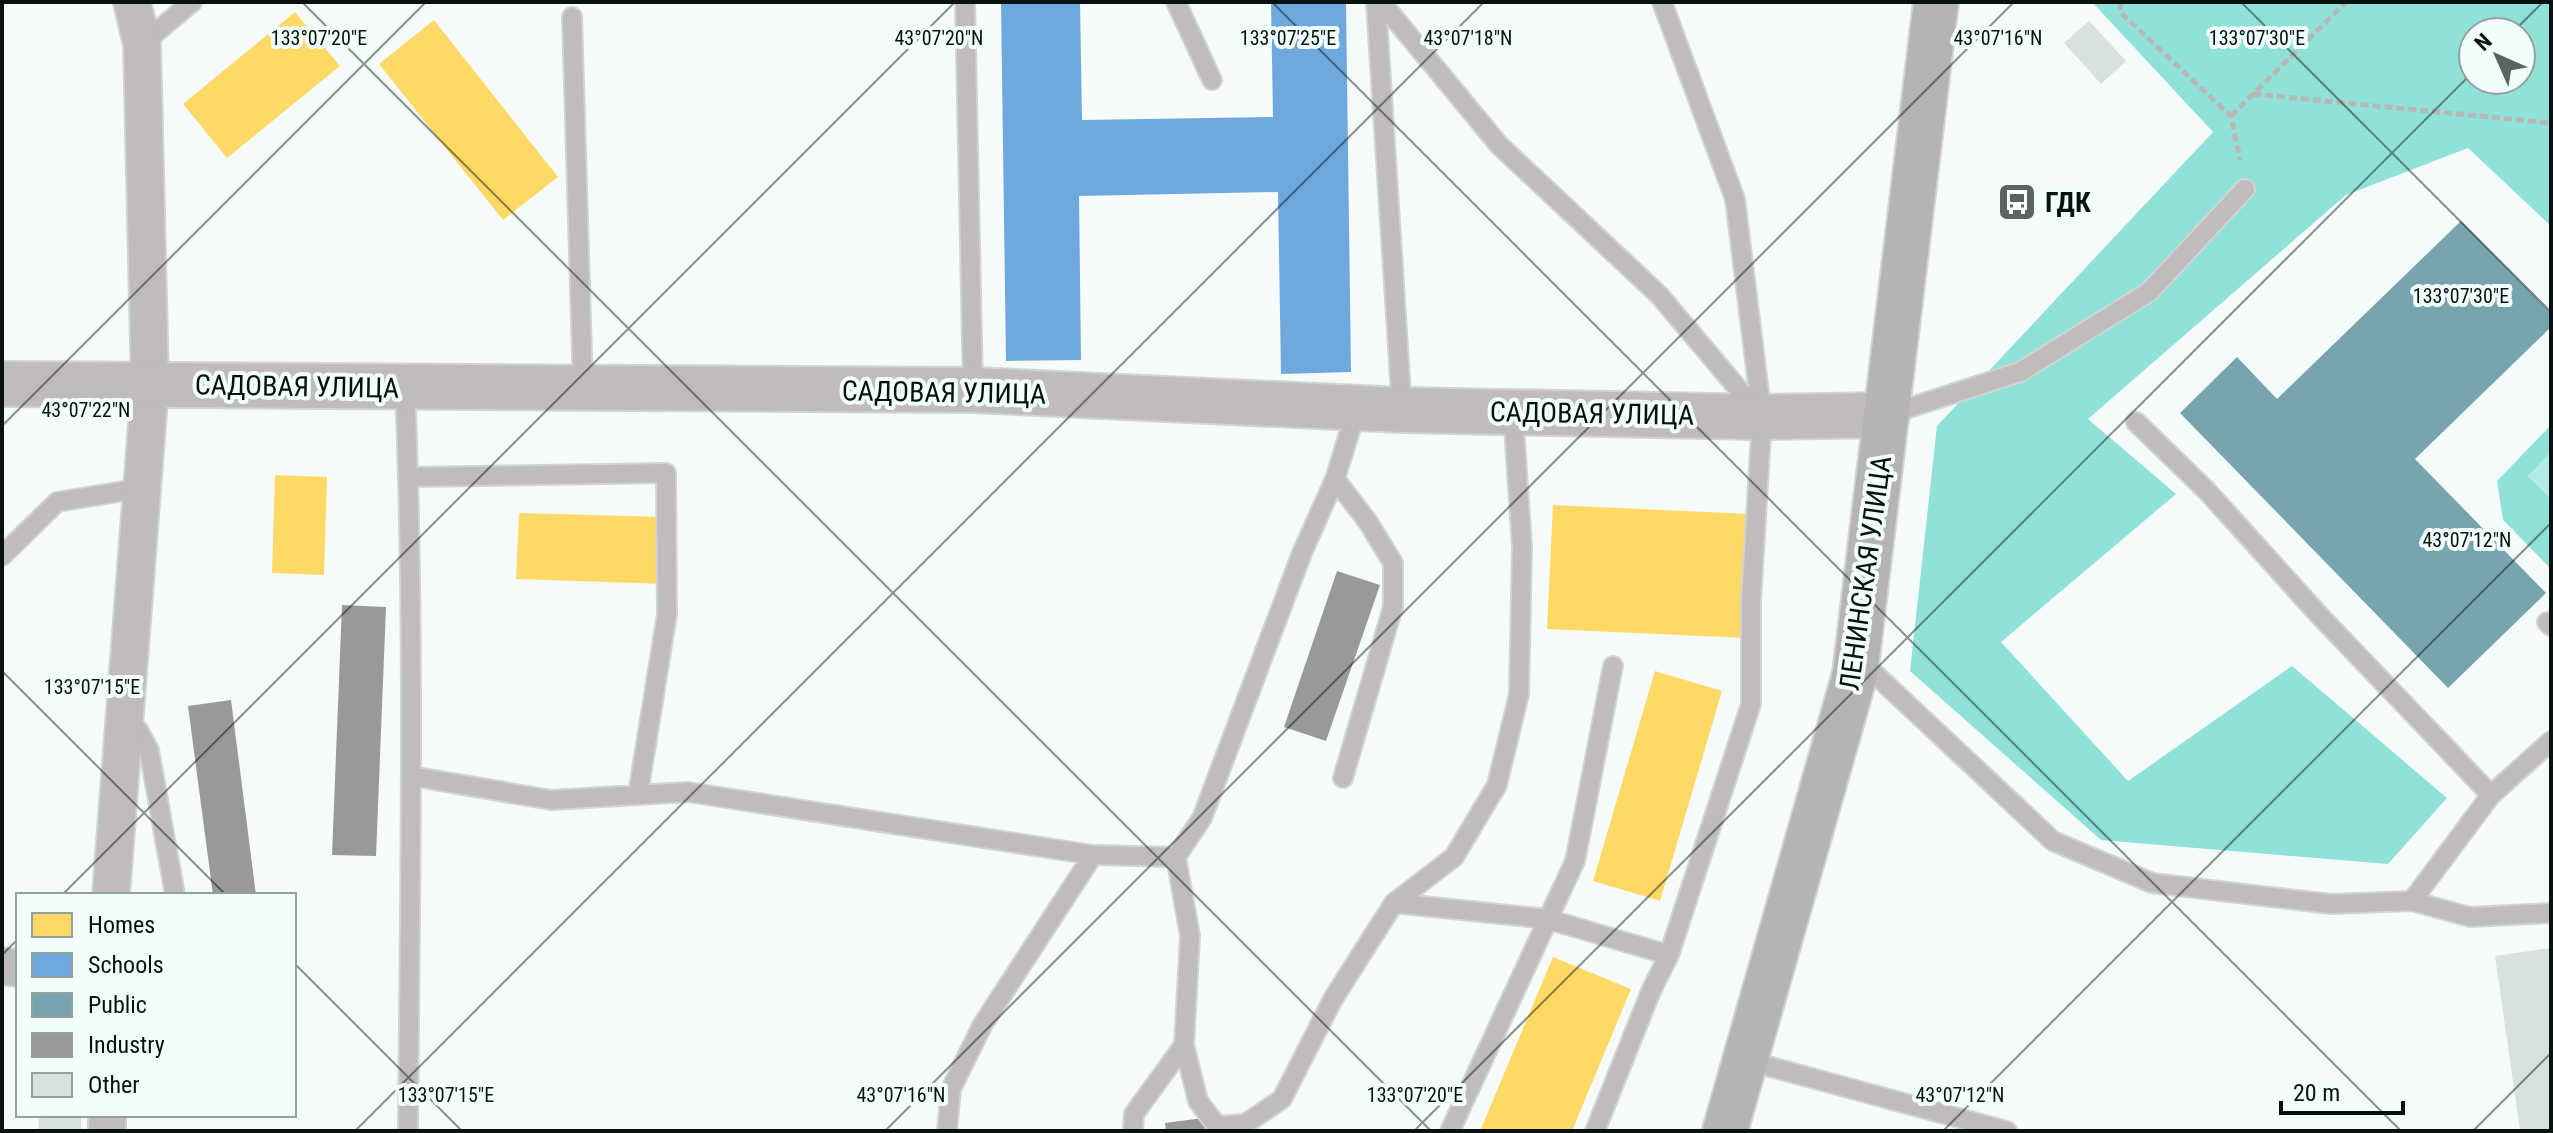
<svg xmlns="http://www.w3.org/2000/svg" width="2553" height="1133" viewBox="0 0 2553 1133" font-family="'Roboto Condensed',sans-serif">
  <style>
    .green { fill: #b2ede5 }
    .forest { fill: #90e1d8; fill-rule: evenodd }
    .homes { fill: #ffd966 }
    .schools { fill: #6fa8dc }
    .public { fill: #76a5af }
    .industry { fill: #999 }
    .building { fill: #d9e1e0 }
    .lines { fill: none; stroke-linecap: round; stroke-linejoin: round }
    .service-casing { stroke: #d0d5d4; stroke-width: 22 }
    .minor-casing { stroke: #d0d5d4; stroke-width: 40 }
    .tertiary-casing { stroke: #d0d5d4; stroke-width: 48 }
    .primary-casing { stroke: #d0d5d4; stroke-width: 48 }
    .path { stroke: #b7b8b6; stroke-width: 5; stroke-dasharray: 8 4; stroke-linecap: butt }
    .service { stroke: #bfbcbb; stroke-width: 18 }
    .minor { stroke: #bfbcbb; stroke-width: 36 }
    .tertiary { stroke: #bfbcbb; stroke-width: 44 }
    .primary { stroke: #b6b4b3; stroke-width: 44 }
    .ticks { fill: none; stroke: #071210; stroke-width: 2; stroke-opacity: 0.45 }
    .labels { text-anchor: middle; stroke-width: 8; stroke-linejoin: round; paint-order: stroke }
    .poi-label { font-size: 28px; font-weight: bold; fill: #071210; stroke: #f2fefc; text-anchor: start }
    .street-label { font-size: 28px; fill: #071210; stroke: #f2fefc }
    .ticks-label { font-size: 20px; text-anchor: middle; fill: #071210; stroke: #f2fefc; stroke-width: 8; stroke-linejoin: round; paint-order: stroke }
  </style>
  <rect width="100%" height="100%" fill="#f5fbfa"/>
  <!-- green -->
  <path class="green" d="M2551,452V499L2528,476Z"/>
  <!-- forest -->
  <path class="forest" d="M2092,2H2551V226L2468,148L2346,195L2088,419L2176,494L2001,642L2128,781L2292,666L2447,798L2388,864L2101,840L1910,671L1937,426L2213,132ZM2473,32H2521V80H2473Z
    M2551,425V452L2528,476L2551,499V569L2503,520L2497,481Z"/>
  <!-- homes -->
  <path class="homes" d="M295,12L340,66L227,158L183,104Z
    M434,20L558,177L503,220L379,64Z
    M275,475L327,477L324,575L272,573Z
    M1553,505L1751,514L1745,638L1547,629Z
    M519,513L665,517L663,584L516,579Z
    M1655,671L1722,691L1660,901L1593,881Z
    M1553,957L1631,989L1572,1131H1480Z"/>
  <!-- schools -->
  <path class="schools" d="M1001,2H1080L1082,120L1273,117L1271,2H1346L1351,372L1281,374L1278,192L1079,196L1081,360L1006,361Z"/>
  <!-- public -->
  <path class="public" d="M2461,221L2551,313V327L2415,459L2546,593L2448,688L2180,413L2237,357L2277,399Z"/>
  <!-- industry -->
  <path class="industry" d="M1337,571L1380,585L1326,741L1284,727Z
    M342,605L386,607L376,856L332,855Z
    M231,700L256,895H213L188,706Z
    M1203,1118L1205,1131H1166L1165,1123Z"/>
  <!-- building -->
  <path class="building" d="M2089,21L2126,61L2101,84L2064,43Z
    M2551,948V1131H2520L2495,956Z
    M39,1115H81V1131H38Z"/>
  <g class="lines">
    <defs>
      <path id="service" d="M965,2L973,390
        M1176,2L1212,80
        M1376,2L1402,410
        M1381,2L1499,145L1659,295L1757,411
        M572,17L583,389
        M142,44L192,2
        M405,387C415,635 410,883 408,1131
        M1887,415L2020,372L2149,292L2245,189
        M2136,422L2207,491L2319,615L2491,795
        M409,477L666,473L667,614L638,794
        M1335,479L1368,522L1393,563V607L1343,778
        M2,556L57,502L142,488
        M2547,622L2551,626
        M1861,661L2053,841L2152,883L2331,904L2412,901L2491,795L2551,741
        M126,721L138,730L149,750L175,895
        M411,776L551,800L688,792L1093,855L1176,857L1202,818L1302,553L1335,479L1357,408
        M1176,857L1190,936L1184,1045L1198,1101L1217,1126L1245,1124L1282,1099L1333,999L1394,903L1454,857L1497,785L1519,694L1522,547L1513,412
        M2412,901L2470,917L2551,913
        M1394,903L1547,919L1669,955
        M1745,1060L2007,1131
        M947,1131L951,1089L983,1024L1093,855
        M1133,1131L1134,1114L1184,1045
        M1450,1131L1575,861L1613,666
        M1595,1131L1651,991L1669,955L1751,704V601L1762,417L1735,199L1662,2"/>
      <path id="minor" d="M111,895L150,385L142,44L132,2
        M2,966L18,968
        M107,1115V1131"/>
      <path id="tertiary" d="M2,384L973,390L1402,410L1762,417L1887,415"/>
      <path id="primary" d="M1725,1131L1855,674L1936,2"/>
    </defs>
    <!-- service casing -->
    <use href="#service" class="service-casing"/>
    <!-- minor casing -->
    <use href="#minor" class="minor-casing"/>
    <!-- tertiary casing -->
    <use href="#tertiary" class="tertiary-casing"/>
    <!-- primary casing -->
    <use href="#primary" class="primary-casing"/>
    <!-- path -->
    <path class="path" d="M2121,2L2120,12L2231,116L2240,160
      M2253,94L2551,123
      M2231,116L2346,2"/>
    <!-- service -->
    <use href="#service" class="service"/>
    <!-- minor -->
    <use href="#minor" class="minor"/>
    <!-- tertiary -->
    <use href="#tertiary" class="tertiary"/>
    <!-- primary -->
    <use href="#primary" class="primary"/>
  </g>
  <!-- ticks -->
  <path class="ticks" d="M302,2L1431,1131M1272,2L2401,1131M2241,2L2551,312M2513,32L2543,2M2,426L426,2M2,671L226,895M62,895L955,2M2,955L18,939M294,963L462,1131M355,1131L1484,2M885,1131L2014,2M1414,1131L2473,72M1943,1131L2551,523M2473,1131L2551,1053"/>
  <!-- icons -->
  <defs>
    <symbol id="bus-square" viewBox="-11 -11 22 22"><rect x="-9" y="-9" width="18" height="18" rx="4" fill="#5a6462" stroke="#f2fefc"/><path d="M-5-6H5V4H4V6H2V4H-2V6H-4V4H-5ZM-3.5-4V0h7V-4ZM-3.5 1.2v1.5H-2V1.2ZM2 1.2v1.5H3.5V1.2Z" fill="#fff"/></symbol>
  </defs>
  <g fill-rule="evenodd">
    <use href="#bus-square" x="1995" y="180" width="44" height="44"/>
  </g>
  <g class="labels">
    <!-- poi labels -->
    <g class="poi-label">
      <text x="2045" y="212">ГДК</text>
    </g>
    <!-- street labels -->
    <g class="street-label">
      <text transform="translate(297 386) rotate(1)" y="10">САДОВАЯ УЛИЦА</text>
      <text transform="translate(944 392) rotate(1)" y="10">САДОВАЯ УЛИЦА</text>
      <text transform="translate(1592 413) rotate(1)" y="10">САДОВАЯ УЛИЦА</text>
      <text transform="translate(1865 573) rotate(-82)" y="10">ЛЕНИНСКАЯ УЛИЦА</text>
    </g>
  </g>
  <g class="ticks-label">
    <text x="2257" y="45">133°07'30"E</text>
    <text x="319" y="45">133°07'20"E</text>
    <text x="939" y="45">43°07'20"N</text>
    <text x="1288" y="45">133°07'25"E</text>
    <text x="1468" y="45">43°07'18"N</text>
    <text x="1998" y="45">43°07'16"N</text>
    <text x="2461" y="303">133°07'30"E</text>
    <text x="86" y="417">43°07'22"N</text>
    <text x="2467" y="547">43°07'12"N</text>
    <text x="92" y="694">133°07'15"E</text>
    <text x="901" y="1102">43°07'16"N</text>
    <text x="1960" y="1102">43°07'12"N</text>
    <text x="446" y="1102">133°07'15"E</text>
    <text x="1415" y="1102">133°07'20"E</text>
  </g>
  <!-- border -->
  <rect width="2553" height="1133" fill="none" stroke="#071210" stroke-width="8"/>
  <!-- legend -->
  <rect x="16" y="893" width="280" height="224" fill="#f2fefc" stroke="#94a09e" stroke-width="2"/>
  <rect x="32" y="913" width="40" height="24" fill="#ffd966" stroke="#94a09e" stroke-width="2"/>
  <text x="88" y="933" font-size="24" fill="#071210">Homes</text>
  <rect x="32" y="953" width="40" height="24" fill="#6fa8dc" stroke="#94a09e" stroke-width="2"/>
  <text x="88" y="973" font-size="24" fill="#071210">Schools</text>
  <rect x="32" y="993" width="40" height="24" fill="#76a5af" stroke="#94a09e" stroke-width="2"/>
  <text x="88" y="1013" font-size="24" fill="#071210">Public</text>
  <rect x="32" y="1033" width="40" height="24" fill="#999999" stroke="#94a09e" stroke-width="2"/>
  <text x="88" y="1053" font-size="24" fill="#071210">Industry</text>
  <rect x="32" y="1073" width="40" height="24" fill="#d9e1e0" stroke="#94a09e" stroke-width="2"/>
  <text x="88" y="1093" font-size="24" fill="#071210">Other</text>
  <!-- north arrow -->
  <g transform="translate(2497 56) rotate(315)"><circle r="38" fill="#f2fefc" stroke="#94a09e" stroke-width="2"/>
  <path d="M0-6L14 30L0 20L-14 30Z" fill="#5a6462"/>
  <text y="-12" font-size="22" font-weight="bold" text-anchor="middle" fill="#071210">N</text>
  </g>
  <!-- scale -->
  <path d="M2281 1101v12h122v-12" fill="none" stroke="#071210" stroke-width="4"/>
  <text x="2293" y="1101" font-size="24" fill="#071210" stroke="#f2fefc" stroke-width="6" paint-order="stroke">20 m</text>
</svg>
